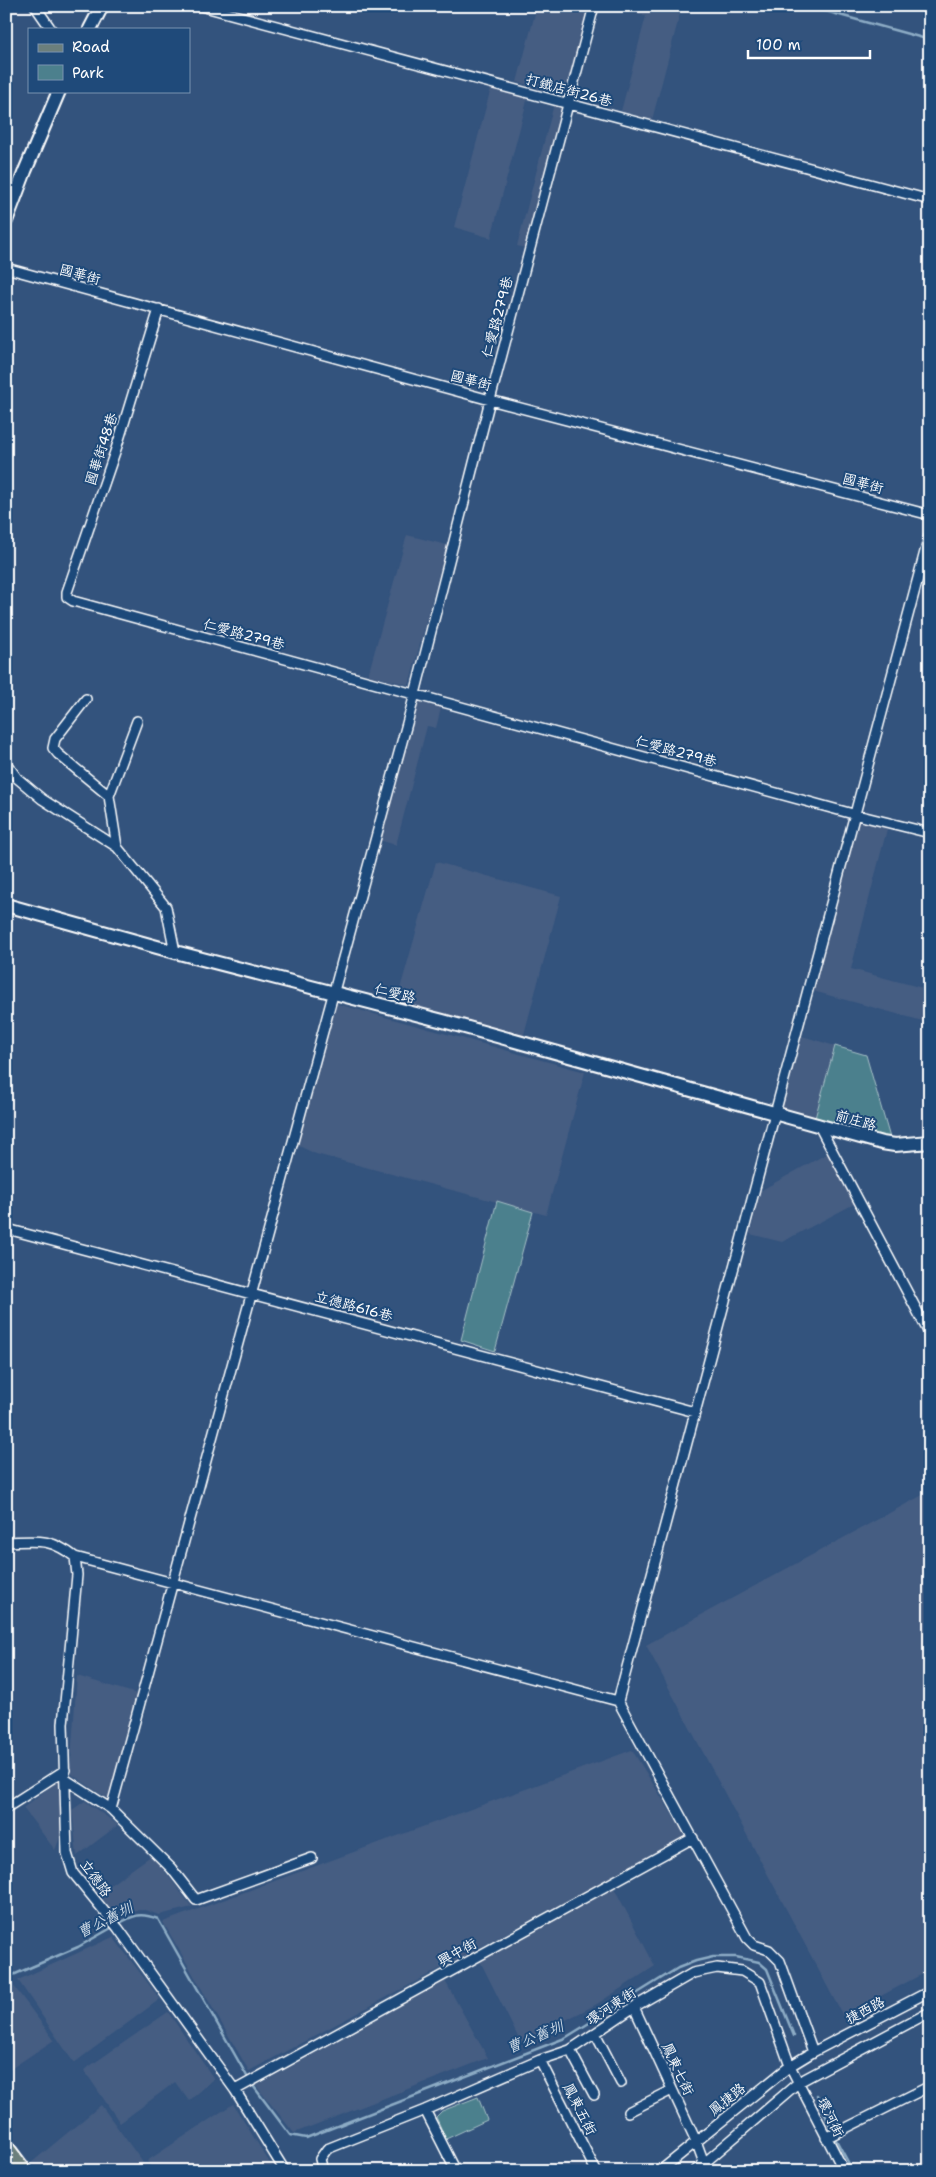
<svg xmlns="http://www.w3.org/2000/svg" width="936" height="2177" viewBox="0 0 936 2177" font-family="'Shantell Sans','LXGW WenKai TC',sans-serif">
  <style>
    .built { fill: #455d82 }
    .green { fill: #4c808d; stroke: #a6c0c6 }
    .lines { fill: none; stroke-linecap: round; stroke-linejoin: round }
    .stream { stroke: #8dacc5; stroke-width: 2.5 }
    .street-casing { stroke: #fff; stroke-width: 12 }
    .secondary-casing { stroke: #fff; stroke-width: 16 }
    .primary-casing { stroke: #fff; stroke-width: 18 }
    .street { stroke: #1f4a7a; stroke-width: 9 }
    .secondary { stroke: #1f4a7a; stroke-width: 12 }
    .primary { stroke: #6c7f7c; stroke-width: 14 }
    .rail { stroke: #fff; stroke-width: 2.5 }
    .labels { text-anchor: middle; stroke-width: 4; stroke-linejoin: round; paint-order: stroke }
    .street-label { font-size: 14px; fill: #fff; stroke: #1f4a7a }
    .water-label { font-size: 15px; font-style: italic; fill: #d0dce7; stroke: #1f4a7a }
  </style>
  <rect width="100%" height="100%" fill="#33537d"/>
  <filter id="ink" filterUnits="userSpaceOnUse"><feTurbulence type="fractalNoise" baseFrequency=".02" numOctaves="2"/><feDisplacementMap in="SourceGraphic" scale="10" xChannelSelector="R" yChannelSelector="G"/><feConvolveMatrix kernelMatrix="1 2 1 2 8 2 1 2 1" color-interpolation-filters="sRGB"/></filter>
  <g filter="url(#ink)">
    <!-- built -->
    <path class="built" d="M537,6H594L570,96L517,82Z
      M610,6H682L652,120L621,111L646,16Z
      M491,88L528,97L491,238L454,227Z
      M554,104L568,108L529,249L517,246Z
      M407,535L447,545L409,685L368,675Z
      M416,701L441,708L436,728L427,726L396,845L379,840Z
      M856,819L887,829L851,969L930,990V1023L813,991Z
      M436,862L561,896L523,1038L396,1003Z
      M334,1003L585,1072L546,1215L316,1154L297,1145Z
      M802,1036L835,1046L815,1118L782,1108Z
      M828,1153L856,1203L782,1242L750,1234L760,1191Z
      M930,1491V1970L843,2016L646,1645Z
      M77,1676L137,1694L109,1800L70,1773Z
      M632,1750L686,1837L249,2071L163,1922Z
      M60,1779L61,1835L55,1850L23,1808Z
      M85,1801L118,1825L77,1856L72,1810Z
      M152,1855L192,1907L159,1915L145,1910L112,1911L99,1893Z
      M613,1886L655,1966L597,2004L521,2043L480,1961Z
      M113,1937L160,1999L74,2063L18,1980Z
      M445,1981L488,2058L294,2133L256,2086Z
      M13,1985L54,2040L6,2072V1989Z
      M168,2012L214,2079L189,2101L175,2082L120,2123L84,2070Z
      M233,2104L273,2168L269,2171H154L147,2161Z
      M101,2105L149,2171H37L31,2163Z"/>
    <!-- green -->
    <path class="green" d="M835,1046L866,1055L890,1138L815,1118Z
      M497,1201L533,1212L495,1351L461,1340Z
      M478,2097L487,2120L446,2139L436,2117L442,2111Z"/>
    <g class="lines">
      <!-- stream -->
      <path class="stream" d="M807,6L930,40
        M118,1924C134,1915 140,1912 158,1919L248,2078
        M6,1978L78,1947L113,1927
        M254,2087L290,2135L306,2138L565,2038L678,1968L696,1961L713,1957H736L759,1962L767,1969L794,2036
        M817,2095L835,2138L853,2171"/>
      <defs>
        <path id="street" d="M35,6L51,29
          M201,6L930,200
          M6,268L490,400L930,515
          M159,309L117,446L67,592V597L73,601L853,814L930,833
          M86,699L55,739L53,748L58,754L109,796
          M6,763L17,778L42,799L117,847L166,907L175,952
          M117,847L109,796L137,721
          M818,1124L930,1335
          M6,1232L11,1230L695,1412
          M6,1542C37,1541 49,1537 75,1557L77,1575L63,1724L67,1853L73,1873L118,1928L235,2090L285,2171
          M75,1557L618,1701
          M65,1779L111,1809L171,1868L196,1900L312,1858
          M6,1808L65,1770
          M111,1809L415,694L490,400L594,6
          M634,2007L696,2141L707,2171
          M595,2033L621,2083
          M570,2050L594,2095
          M813,2052L780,1961L769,1950L754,1945L747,1938L618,1701C722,1312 824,922 930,533
          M540,2060L596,2171
          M235,2090L693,1838
          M425,2110L456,2171
          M628,2112L672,2090
          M826,2138L930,2086
          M323,2171L320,2159L327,2149L425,2110L540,2060L570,2050L634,2007L693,1973L717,1968L742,1971L760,1982L790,2066L844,2171
          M660,2171L790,2066L813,2052L930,1991
          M695,2171L799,2082L930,2012"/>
        <path id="secondary" d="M90,29L102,6
          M6,221L25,171L59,91
          M6,905L175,952L443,1021L882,1143L895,1145L930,1142"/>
        <path id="primary" d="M6,2147L24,2171"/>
      </defs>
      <!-- street casing -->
      <use href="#street" class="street-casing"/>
      <!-- secondary casing -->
      <use href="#secondary" class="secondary-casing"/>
      <!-- primary casing -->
      <use href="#primary" class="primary-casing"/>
      <!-- street -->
      <use href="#street" class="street"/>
      <!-- secondary -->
      <use href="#secondary" class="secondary"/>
      <!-- primary -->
      <use href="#primary" class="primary"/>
      <!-- rail -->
      <path class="rail" d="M927,1913L930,1911"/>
    </g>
  </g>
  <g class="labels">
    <!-- street labels -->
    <g class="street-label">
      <text transform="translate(569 90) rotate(15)" y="5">打鐵店街26巷</text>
      <text transform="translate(80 274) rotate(15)" y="5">國華街</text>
      <text transform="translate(497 317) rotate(-75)" y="5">仁愛路279巷</text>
      <text transform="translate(471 380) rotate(15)" y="5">國華街</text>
      <text transform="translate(101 449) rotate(-72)" y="5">國華街48巷</text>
      <text transform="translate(863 483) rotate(15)" y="5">國華街</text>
      <text transform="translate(244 634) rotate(15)" y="5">仁愛路279巷</text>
      <text transform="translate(676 751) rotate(15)" y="5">仁愛路279巷</text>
      <text transform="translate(395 993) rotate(14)" y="5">仁愛路</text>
      <text transform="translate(856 1120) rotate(16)" y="5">前庄路</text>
      <text transform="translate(354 1306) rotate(15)" y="5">立德路616巷</text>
      <text transform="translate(96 1878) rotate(54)" y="5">立德路</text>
      <text transform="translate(457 1952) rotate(-29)" y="5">興中街</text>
      <text transform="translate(611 2006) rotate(-33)" y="5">環河東街</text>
      <text transform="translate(865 2010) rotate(-28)" y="5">捷西路</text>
      <text transform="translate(678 2069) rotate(65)" y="5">鳳東七街</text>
      <text transform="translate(727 2099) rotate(-39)" y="5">鳳捷路</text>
      <text transform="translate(580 2109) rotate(63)" y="5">鳳東五街</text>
      <text transform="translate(831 2117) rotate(64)" y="5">環河街</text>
    </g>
    <!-- water labels -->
    <g class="water-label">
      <text transform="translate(105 1920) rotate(-27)" y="5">曹公舊圳</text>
      <text transform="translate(535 2037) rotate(-23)" y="5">曹公舊圳</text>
    </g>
  </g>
  <!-- margin -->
  <rect width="936" height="2177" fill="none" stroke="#1f4a7a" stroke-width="25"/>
  <rect x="12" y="12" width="911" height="2152" fill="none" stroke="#fff" stroke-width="2" filter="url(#ink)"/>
  <!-- legend -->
  <rect x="28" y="28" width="162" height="65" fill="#1f4a7a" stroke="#7992af"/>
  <rect x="38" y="44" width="25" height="8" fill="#6c7f7c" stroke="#7992af"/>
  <text x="72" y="52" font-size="15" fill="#ffffff">Road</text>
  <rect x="38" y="65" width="25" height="15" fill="#4c808d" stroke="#7992af"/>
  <text x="72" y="78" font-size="15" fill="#ffffff">Park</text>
  <!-- scale -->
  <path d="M748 50v8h122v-8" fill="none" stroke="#ffffff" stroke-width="2.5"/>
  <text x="756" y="50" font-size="15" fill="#ffffff" stroke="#1f4a7a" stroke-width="4" paint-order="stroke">100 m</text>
</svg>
